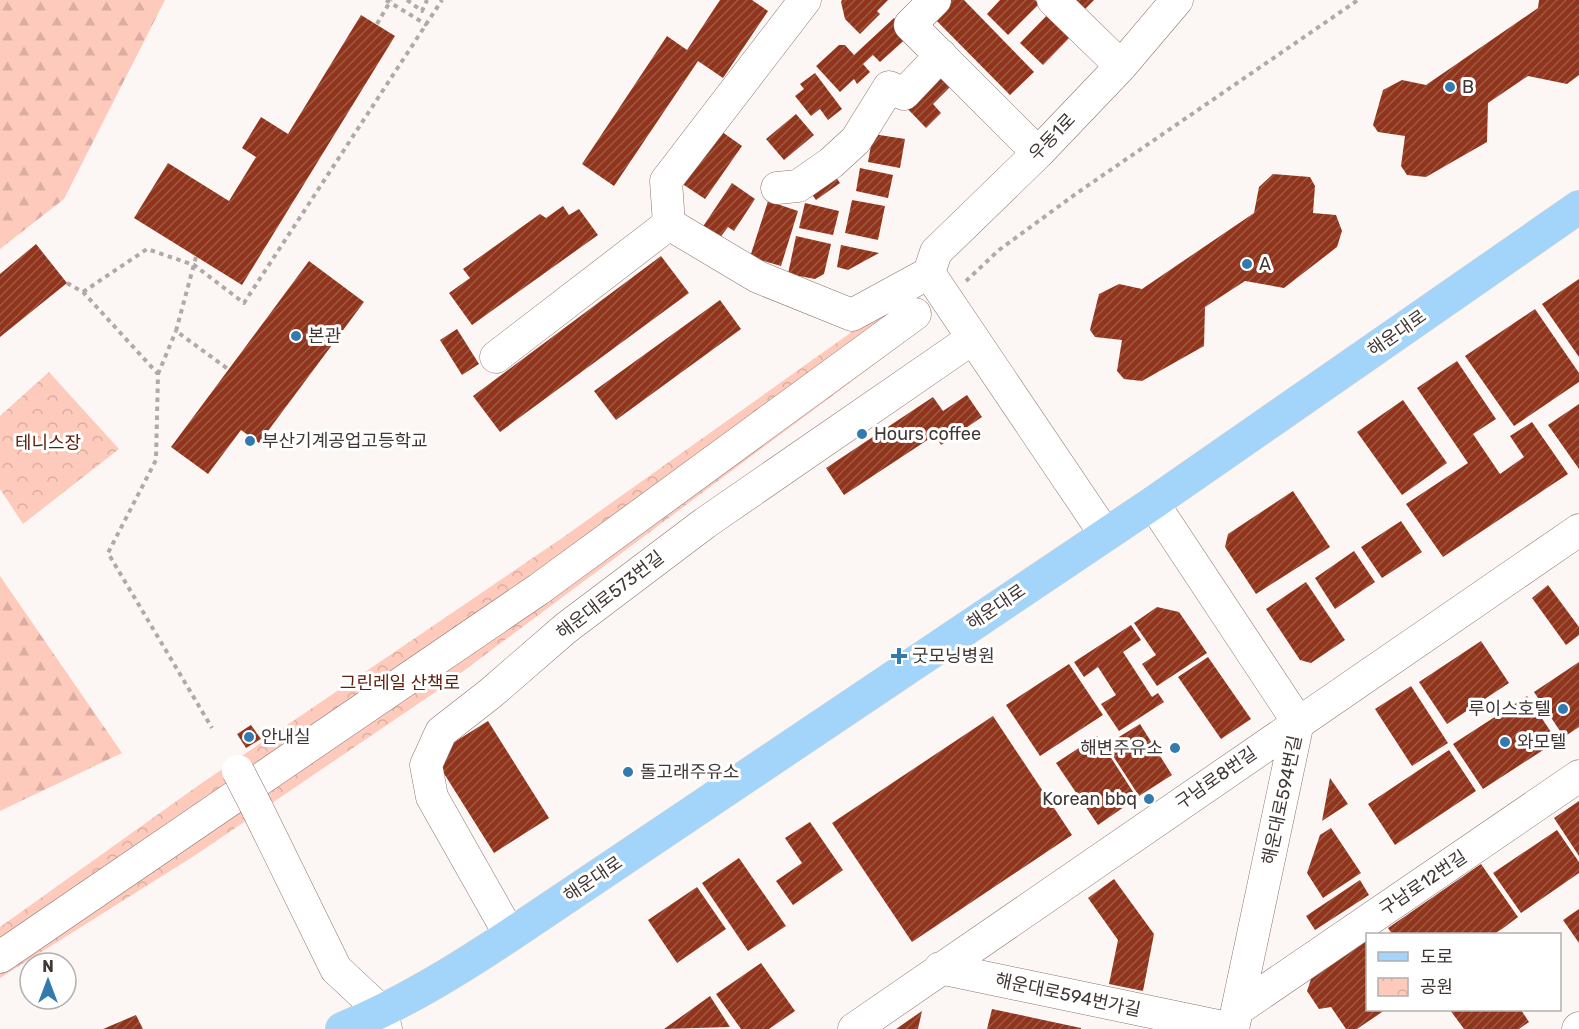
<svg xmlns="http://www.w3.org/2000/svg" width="1579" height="1029" viewBox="0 0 1579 1029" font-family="Rubik,'Noto Sans KR',sans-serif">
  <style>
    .forest { fill: url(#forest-firs) }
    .park { fill: url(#park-crowns) }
    .building { fill: url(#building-hatch) }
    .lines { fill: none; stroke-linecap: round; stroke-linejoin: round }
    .minor-casing { stroke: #8d756e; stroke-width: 33 }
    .major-casing { stroke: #d5d3d2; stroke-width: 34 }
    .path { stroke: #b0a9a7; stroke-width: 4; stroke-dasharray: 4.5 4.5; stroke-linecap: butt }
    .minor { stroke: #fff; stroke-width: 32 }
    .major { stroke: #a3d4fa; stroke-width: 33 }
    .minor-bridge-casing { stroke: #8d756e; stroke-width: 33; stroke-linecap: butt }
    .path-bridge { stroke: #b0a9a7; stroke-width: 4; stroke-dasharray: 4.5 4.5; stroke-linecap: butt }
    .minor-bridge { stroke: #fff; stroke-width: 32 }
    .poi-dot { fill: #337baf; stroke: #fff; stroke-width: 2 }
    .labels { text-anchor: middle; stroke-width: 6; stroke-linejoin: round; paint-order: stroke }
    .poi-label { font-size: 18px; fill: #413734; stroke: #fff; text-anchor: start }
    .street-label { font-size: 18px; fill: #413734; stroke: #fff }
    .park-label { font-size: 18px; fill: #5f210f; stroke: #fff }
  </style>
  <defs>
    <pattern id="forest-firs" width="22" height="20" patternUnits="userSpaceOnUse" patternTransform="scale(1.5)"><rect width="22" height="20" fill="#fecabb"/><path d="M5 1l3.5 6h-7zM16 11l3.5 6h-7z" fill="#dbaea1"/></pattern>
    <pattern id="park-crowns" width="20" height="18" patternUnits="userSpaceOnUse" patternTransform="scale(1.5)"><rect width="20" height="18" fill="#fecabb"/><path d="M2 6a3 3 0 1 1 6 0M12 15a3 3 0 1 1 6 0" fill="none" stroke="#dbaea1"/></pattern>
    <pattern id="building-hatch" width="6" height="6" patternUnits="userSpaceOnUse" patternTransform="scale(1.5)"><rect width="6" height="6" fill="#90351c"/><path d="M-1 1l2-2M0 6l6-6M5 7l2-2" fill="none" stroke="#9e5846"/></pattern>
  </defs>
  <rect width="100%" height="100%" fill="#fcf7f5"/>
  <!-- forest -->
  <path class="forest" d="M0,0H165L64,199L0,249Z
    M0,576L122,753L0,811Z"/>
  <!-- park -->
  <path class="park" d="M901,297L926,326L434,693L194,856L0,978V927L199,785L562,538Z
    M49,372L119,449L23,524L0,489V416Z"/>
  <!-- building -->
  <path class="building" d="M720,0H752L768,11L723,78L698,61L614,186L582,164L667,36L687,50Z
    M842,0H888L877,11L880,14L860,34L845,19L841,2Z
    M941,0H964L1034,72L1010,95L928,12Z
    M1000,0H1035L1039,4L1008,35L987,14Z
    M1063,0H1094L1079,15Z
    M1539,0H1579V75L1567,84L1528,76L1488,103L1487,142L1426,177L1407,175L1401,166L1405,136L1378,132L1373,125L1383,90L1402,80L1426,85L1538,8Z
    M1052,10L1075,32L1043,65L1020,43Z
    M361,15L395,36L242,285L134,218L168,163L229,201L256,157L242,148L261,117L288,134Z
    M894,18L910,35L880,62L873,55L863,64L870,72L857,84L854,79L840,92L816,66L839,45H845L854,55Z
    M936,71L951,86L933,104L941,113L926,128L903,104Z
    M815,73L842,109L828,120L820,109L811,116L795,96L804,89L800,84Z
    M796,114L814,135L784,160L766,139Z
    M718,129L742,146L705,199L681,183Z
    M873,134L905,139L900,168L868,162Z
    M830,168L840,183L816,200L805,185Z
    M860,168L893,175L888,198L856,191Z
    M1273,174L1310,177L1315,186L1313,213L1336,215L1342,231L1337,247L1284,288L1245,281L1205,307L1204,346L1142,381L1124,379L1117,371L1122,340L1095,337L1090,330L1099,294L1119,284L1142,289L1254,213L1259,187Z
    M732,183L755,199L734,231L728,227L719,239L702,228Z
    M852,200L885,206L878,240L845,233Z
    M768,201L798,211L781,266L750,257Z
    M805,203L839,211L833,235L799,228Z
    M563,206L569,215L579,209L598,235L472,325L449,293L470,278L463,269L540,214L546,218Z
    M796,236L831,244L824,274L815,279L788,274Z
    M36,244L67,283L0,337V274Z
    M841,245L879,253L848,270L837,267Z
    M661,256L689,293L500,432L473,396Z
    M309,261L364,302L259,443L241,430L208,474L171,447Z
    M1579,279V357L1542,304Z
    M720,300L741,329L616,420L594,391Z
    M1535,309L1579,373V382L1514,426L1465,356Z
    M457,329L479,364L462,375L440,340Z
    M1457,361L1496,419L1473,434L1500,474L1524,457L1510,436L1532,422L1568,474L1443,557L1406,504L1468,463L1417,388Z
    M967,395L982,417L941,445L935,435L844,495L826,468L933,397L943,411Z
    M1403,400L1447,463L1402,495L1357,432Z
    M1579,404V469L1548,425Z
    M1293,491L1330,547L1256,594L1225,547L1228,534Z
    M1401,521L1422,552L1382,578L1361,547Z
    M1354,551L1375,582L1335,609L1315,578Z
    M1306,582L1345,640L1311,663L1300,660L1266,609Z
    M1548,585L1579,627V635L1566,645L1532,598Z
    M1157,607L1179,612L1207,653L1157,686L1142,664L1156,655L1134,623Z
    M1131,625L1141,640L1123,652L1152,697L1158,693L1164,702L1119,731L1101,704L1116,695L1098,667L1084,677L1074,662Z
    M1481,641L1509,683L1447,724L1419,682Z
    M1208,657L1251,719L1221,739L1178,677Z
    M1579,662V727L1564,737L1534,692Z
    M1069,664L1103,715L1040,756L1006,705Z
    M1411,686L1448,743L1412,766L1375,709Z
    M1527,696L1557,741L1483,789L1453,744Z
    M993,716L1072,835L912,942L832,823Z
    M488,721L549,818L494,853L438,764L440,751Z
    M1140,724L1172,775L1139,796L1106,745Z
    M251,725L261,739L246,748L237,734Z
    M1097,736L1137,798L1098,825L1056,763Z
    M1449,750L1476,791L1395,845L1368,804Z
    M1330,778L1348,804L1322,821Z
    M1579,801V856L1554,818Z
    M810,822L843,870L793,905L776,881L802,863L785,838Z
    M1331,828L1361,873L1323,898L1307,873L1320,835Z
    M1557,830L1579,862V873L1521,913L1493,873Z
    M739,858L786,926L748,951L702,883Z
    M1481,864L1518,917L1502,929L1494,934H1392L1388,928Z
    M1114,879L1154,934L1143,991L1109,984L1118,940L1088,898Z
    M1360,880L1369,895L1315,930L1306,916Z
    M697,887L726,929L677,963L648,920Z
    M1579,909V943L1563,920Z
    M1368,940V1010H1385L1357,1029H1346L1331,1007L1319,1009L1307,991L1311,979Z
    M761,963L795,1011L769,1029H741L716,994Z
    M710,996L730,1027L664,1029Z
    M992,1009L1081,1028V1029H987Z
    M1450,1010H1521L1529,1022L1519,1029H1464Z
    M922,1011L918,1029H896Z
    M136,1015L143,1029H103Z"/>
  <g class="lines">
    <defs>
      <path id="minor" d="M935,0L910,25L1038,153
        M1053,0L1121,66
        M777,188L798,186L831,163L856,140L889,87L904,94L941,55
        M669,224L758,277L852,315L929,273
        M669,224L666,181L805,0
        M496,357L669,224
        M1153,503L1298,722L1233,1029
        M1105,534L929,273L936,252L1038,153L1121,66L1177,0
        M257,808L336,969L382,1012L386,1029
        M510,935L432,797L426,765L441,732L491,693L566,628L705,523L973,338
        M0,957L539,589L915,314
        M940,968L1232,1029
        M1237,1010L1579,776
        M854,1029L1579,530
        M1578,1029L1579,1028"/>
      <path id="major" d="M342,1029C402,1004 456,971 510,935L1153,503L1579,207"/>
    </defs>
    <!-- minor casing -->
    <use href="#minor" class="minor-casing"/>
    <!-- major casing -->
    <use href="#major" class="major-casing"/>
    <!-- path -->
    <path class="path" d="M386,0L427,25
      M407,0L422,11L427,0
      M196,257L176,331L228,369
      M966,281L999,250L1077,193L1358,0
      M67,283L83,292L158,374L156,460L108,553L212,728
      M83,292L147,249L194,265L244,303L442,0
      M158,374L176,331"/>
    <!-- minor -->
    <use href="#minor" class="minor"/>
    <!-- major -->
    <use href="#major" class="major"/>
    <defs>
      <path id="minor-bridge" d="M238,771L257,808"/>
    </defs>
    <!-- minor-bridge casing -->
    <use href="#minor-bridge" class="minor-bridge-casing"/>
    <!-- path-bridge -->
    <path class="path-bridge" d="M377,24L391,0"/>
    <!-- minor-bridge -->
    <use href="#minor-bridge" class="minor-bridge"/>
  </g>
  <!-- markers -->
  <g class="poi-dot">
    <circle cx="1450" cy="87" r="6"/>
    <circle cx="1247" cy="264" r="6"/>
    <circle cx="296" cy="336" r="6"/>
    <circle cx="862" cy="434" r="6"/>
    <circle cx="250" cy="441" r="6"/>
    <path d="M896 647h6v6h6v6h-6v6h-6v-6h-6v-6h6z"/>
    <circle cx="1563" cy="709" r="6"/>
    <circle cx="249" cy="737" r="6"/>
    <circle cx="1505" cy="742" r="6"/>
    <circle cx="1175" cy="748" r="6"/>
    <circle cx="628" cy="772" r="6"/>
    <circle cx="1149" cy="799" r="6"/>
  </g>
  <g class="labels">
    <!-- poi labels -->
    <g class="poi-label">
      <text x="1462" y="93">B</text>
      <text x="1259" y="270">A</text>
      <text x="308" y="342">본관</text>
      <text x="874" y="440">Hours coffee</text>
      <text x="262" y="447">부산기계공업고등학교</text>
      <text x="912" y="662">굿모닝병원</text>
      <text x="1551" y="715" text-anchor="end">루이스호텔</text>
      <text x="261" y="743">안내실</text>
      <text x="1517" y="748">와모텔</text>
      <text x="1163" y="754" text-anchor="end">해변주유소</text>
      <text x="640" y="778">돌고래주유소</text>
      <text x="1137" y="805" text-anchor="end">Korean bbq</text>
    </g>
    <!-- street labels -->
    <g class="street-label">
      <text transform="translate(1052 137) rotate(-46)" y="6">우동1로</text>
      <text transform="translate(1397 333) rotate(-35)" y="6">해운대로</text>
      <text transform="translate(610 595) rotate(-38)" y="6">해운대로573번길</text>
      <text transform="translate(996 607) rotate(-34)" y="6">해운대로</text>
      <text transform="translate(1216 778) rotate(-35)" y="6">구남로8번길</text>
      <text transform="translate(1282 800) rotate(-78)" y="6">해운대로594번길</text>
      <text transform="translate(593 879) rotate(-34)" y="6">해운대로</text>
      <text transform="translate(1423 883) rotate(-34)" y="6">구남로12번길</text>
      <text transform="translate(1068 995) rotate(12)" y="6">해운대로594번가길</text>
    </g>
    <!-- park labels -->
    <g class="park-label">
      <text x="48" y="449">테니스장</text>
      <text x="400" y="689">그린레일 산책로</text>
    </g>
  </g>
  <!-- legend -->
  <rect x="1366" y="933" width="195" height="78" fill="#ffffff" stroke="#b3afae" stroke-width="1.5"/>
  <rect x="1378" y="952" width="30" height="9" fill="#a3d4fa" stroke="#b3afae" stroke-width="1.5"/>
  <text x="1420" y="963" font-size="18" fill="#413734">도로</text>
  <rect x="1378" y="978" width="30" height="18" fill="url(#park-crowns)" stroke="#b3afae" stroke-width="1.5"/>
  <text x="1420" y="993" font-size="18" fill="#413734">공원</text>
  <!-- north arrow -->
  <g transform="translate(48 981)"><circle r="28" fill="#ffffff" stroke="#b3afae" stroke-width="1.5"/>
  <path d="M0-4.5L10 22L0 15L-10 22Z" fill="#337baf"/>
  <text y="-9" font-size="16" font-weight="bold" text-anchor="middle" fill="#413734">N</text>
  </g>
</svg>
